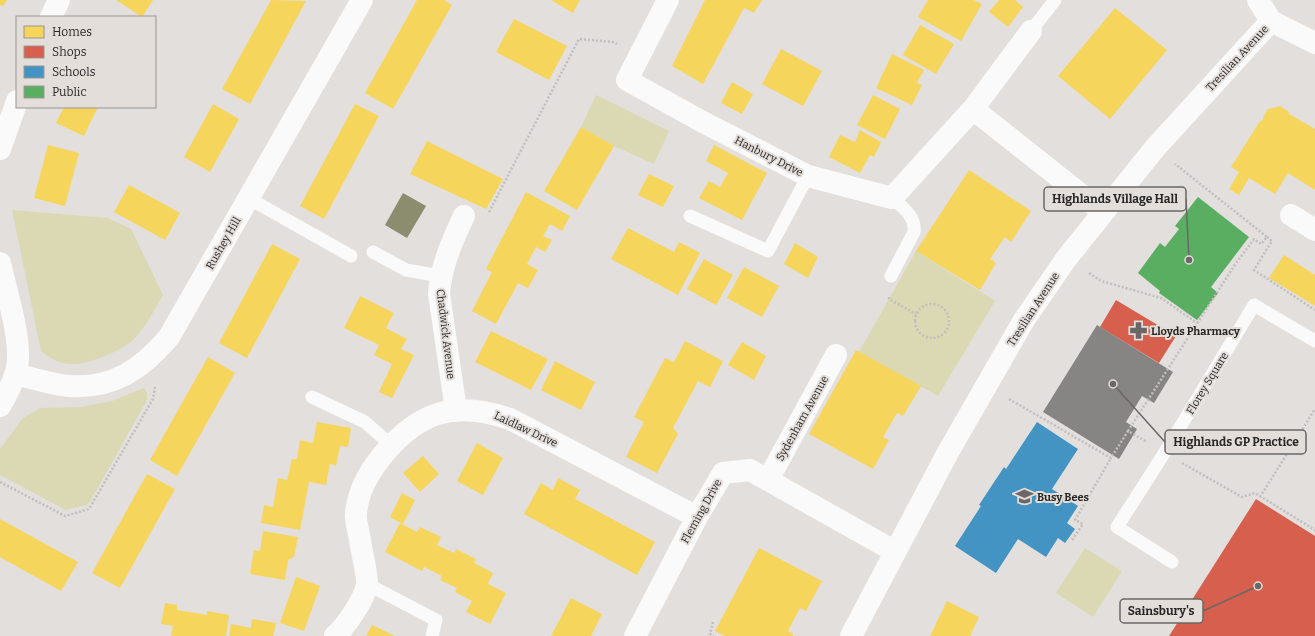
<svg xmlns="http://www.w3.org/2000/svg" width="1315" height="636" viewBox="0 0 1315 636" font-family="Bitter,serif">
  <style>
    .green { fill: #dbd9b3 }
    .homes { fill: #f6d55c }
    .shops { fill: #d6604d }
    .schools { fill: #4393c3 }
    .public { fill: #5aae61 }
    .industry { fill: #8c8c6e }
    .building { fill: #878583 }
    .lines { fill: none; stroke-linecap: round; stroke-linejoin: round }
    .path { stroke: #c0bebe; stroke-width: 2.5; stroke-dasharray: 2 2; stroke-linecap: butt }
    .service { stroke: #fbfafa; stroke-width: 13 }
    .minor { stroke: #fbfafa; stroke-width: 22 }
    .tertiary { stroke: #fbfafa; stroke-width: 22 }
    .labels { text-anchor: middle; stroke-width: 4; stroke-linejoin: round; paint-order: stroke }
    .street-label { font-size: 11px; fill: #292726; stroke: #e4dedb }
    .poi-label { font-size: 11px; font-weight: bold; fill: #292726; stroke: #e4dedb; text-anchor: start }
    .leader { fill: none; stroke: #6a6766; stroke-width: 1.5 }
    .callout-dot { fill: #6a6766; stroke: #e4dedb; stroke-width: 1.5 }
    .callout { fill: #e4dedb; stroke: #6a6766; stroke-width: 1.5 }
    .callout-label { font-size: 12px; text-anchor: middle; font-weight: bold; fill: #292726 }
  </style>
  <rect width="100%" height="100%" fill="#e2dfdd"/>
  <!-- green -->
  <path class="green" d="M596,95L669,131L654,164L614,146L581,127Z
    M12,210L108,218L131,229L163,295C154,310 146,327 134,339C122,351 88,365 71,364C60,364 50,358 41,351Z
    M916,251L995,301L938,396L859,352Z
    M144,388L147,393V400L90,502L86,505L66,510L0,475V449L23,418L40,408L81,407L112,401Z
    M1085,548L1122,571L1093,617L1056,593Z"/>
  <!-- homes -->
  <path class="homes" d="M0,0H7L3,6L0,5Z
    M116,0H153L142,17Z
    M271,0L306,1L250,104L222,89Z
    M417,0H444L452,5L393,109L365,93Z
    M551,0H580L573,13Z
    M705,0H762L754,13L744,8L703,84L672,66Z
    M928,0H974L982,4L961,41L918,17Z
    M999,0H1015L1023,7L1008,27L989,12Z
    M1115,8L1167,50L1110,119L1058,76Z
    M514,19L567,46L549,80L496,52Z
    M920,25L954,44L936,74L903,55Z
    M781,49L822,71L803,106L762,84Z
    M892,54L924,70L917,83L922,85L912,105L876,88Z
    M732,82L753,94L742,114L721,103Z
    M873,95L900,109L885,139L857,125Z
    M213,104L239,119L210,172L184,157Z
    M355,104L379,116L324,219L300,206Z
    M1280,106L1288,111L1289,114L1315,129V190L1288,173L1275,194L1249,178L1239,195L1229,189L1239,172L1231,167L1260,121L1263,120V117L1268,109Z
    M64,107H98L84,136L56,123Z
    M581,127L614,146L577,210L544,191Z
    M860,130L881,142L874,157L870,155L860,173L829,157L840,135L855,142Z
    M427,141L503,179L486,209L410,174Z
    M48,145L79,153L65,206L34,198Z
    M714,145L767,173L742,220L699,198L709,181L720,187L728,173L706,161Z
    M969,170L1031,211L1011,242L1005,237L990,259L996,263L980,290L916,251Z
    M649,174L674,186L663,207L638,195Z
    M129,185L180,213L165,240L114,212Z
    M526,192L570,216L562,231L550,224L543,236L552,240L545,252L536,247L527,264L538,270L528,288L518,283L496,324L472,311L492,272L486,269Z
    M628,228L674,252L679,242L700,253L678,295L611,259Z
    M795,243L818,257L808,278L784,264Z
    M272,244L300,259L247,358L219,343Z
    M1284,255L1315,275V306L1269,278Z
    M704,259L733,275L716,305L687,289Z
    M744,267L779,286L762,317L727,298Z
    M360,296L394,313L386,328L407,339L401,349L414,355L392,398L379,392L392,364L374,355L379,345L344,328Z
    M491,331L548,359L531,390L475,362Z
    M685,341L723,361L710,387L698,381L673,428L678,434L657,473L626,457L644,422L634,417L665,358L674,362Z
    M742,342L766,356L754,380L728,365Z
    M856,350L921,386L903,416L897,413L883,437L889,440L873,469L809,434Z
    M208,357L235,373L177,476L150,460Z
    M555,361L595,382L581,410L541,390Z
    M317,422L351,428L348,447L340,446L336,466L330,464L326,485L309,482L300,530L261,523L264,505L273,507L278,478L287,480L292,459H297L300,440L313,443Z
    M477,443L503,458L483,495L457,481Z
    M423,456L439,474L420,492L403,473Z
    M147,474L175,489L120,588L92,573Z
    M558,478L580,490L575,499L655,542L637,575L524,514L541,483L553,490Z
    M402,493L415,500L403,524L390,517Z
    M0,519L78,562L61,591L0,557Z
    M400,523L417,532L420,527L441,537L437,545L454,553L456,549L476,559L474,563L493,573L488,584L506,593L490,624L466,612L472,601L455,592L457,588L440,580L442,576L424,567L422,571L385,552Z
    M263,531L298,537L294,557L288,560L285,580L250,574L254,550L260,551Z
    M759,548L822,581L806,611L800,608L788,631L793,634V636H725L715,631Z
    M296,577L320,586L304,631L280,623Z
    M571,598L602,614L591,636H551Z
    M947,601L979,617L970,636H930Z
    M165,603L177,605V610L207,615V611L229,615L226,636H171L173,626L161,624Z
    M252,619L276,623L273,636H229L231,624L251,628Z
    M372,625L395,636H366Z"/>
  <!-- shops -->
  <path class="shops" d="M1116,300L1176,336L1159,363L1100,327Z
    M1256,499L1315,536V636H1169Z"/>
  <!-- schools -->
  <path class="schools" d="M1037,422L1078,449L1052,489L1078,506L1067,523L1075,529L1065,543L1058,538L1046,557L1018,539L996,573L955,546L981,506L979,505L1004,467L1006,469Z"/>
  <!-- public -->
  <path class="public" d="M1198,197L1249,237L1211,287L1218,293L1197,320L1159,293L1160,291L1138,273L1160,243L1165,247L1179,229L1175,226Z"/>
  <!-- industry -->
  <path class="industry" d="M403,193L426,206L407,238L385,225Z"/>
  <!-- building -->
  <path class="building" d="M1097,325L1173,372L1154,403L1142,396L1126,422L1137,429L1119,459L1043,412Z"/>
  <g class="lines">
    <!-- path -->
    <path class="path" d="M489,212L579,39L613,42L617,44
      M1267,237L1272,241L1254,270L1315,310
      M1089,273L1101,281L1161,298L1197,323
      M889,297V299L916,314
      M915 321a17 17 0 1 1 34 0a17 17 0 1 1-34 0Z
      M1009,399L1111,458L1128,431L1147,442
      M1128,431L1236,263L1254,239L1261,244L1267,237L1175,164
      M1182,463L1242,497L1255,493L1315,530
      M0,482L65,516L89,509L153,399L155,387
      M1260,497L1315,409
      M1072,540L1083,524L1075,520L1111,458
      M713,622L710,634L714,636"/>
    <!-- service -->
    <path class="service" d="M1031,31L1055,0
      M248,198L351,256
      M690,216L768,251L808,176
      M373,252L406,270L440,276
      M891,276L914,232C916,216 903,208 892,198
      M312,397L365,422L391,445
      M1172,562L1117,527L1165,452L1254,305L1315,341
      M367,584L436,620L432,636"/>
    <!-- minor -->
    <path class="minor" d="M668,0L627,80L701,121L808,176L892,198L973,109L1103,212
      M51,17L59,0
      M973,109L1031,31
      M0,149L17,101
      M1291,215L1315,230
      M0,263C6,290 19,331 18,357C18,373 8,393 0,406
      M15,374C32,378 50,384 69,386C113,389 142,369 169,337L362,0
      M456,410L439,294C441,266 452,241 464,216
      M768,480L836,355
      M335,636C346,626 364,600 367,585C368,576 361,550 360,540C359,532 355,521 356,513C358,491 369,472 382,456C419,411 455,400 510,419L697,517
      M635,636L697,517L723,473L750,470L894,551
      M851,636L947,454L1024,320L1066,259L1155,148L1271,21"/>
    <!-- tertiary -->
    <path class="tertiary" d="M1258,0L1271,21L1315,43"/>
  </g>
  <!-- icons -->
  <defs>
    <symbol id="pharmacy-bare" viewBox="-9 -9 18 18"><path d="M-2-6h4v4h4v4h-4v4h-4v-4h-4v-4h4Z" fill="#6a6766" stroke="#e4dedb" stroke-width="2.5" paint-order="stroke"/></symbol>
    <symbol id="school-bare" viewBox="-9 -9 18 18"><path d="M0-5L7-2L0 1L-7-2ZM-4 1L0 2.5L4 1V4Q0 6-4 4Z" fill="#6a6766" stroke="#e4dedb" stroke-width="2.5" paint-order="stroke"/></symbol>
  </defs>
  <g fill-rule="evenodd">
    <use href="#pharmacy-bare" x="1126" y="318" width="25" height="25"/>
    <use href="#school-bare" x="1012" y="484" width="25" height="25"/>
  </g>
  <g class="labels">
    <!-- street labels -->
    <g class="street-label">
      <text transform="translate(1237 58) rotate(-47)" y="4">Tresilian Avenue</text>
      <text transform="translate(769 156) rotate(27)" y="4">Hanbury Drive</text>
      <text transform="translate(223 243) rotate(-60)" y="4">Rushey Hill</text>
      <text transform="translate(1033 309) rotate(-57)" y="4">Tresilian Avenue</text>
      <text transform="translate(446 334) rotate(83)" y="4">Chadwick Avenue</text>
      <text transform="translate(1207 383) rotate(-59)" y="4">Florey Square</text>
      <text transform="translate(802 418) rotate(-61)" y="4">Sydenham Avenue</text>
      <text transform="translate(526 429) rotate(25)" y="4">Laidlaw Drive</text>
      <text transform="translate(701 511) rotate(-61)" y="4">Fleming Drive</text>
    </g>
    <!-- poi labels -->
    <g class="poi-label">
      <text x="1151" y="335">Lloyds Pharmacy</text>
      <text x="1037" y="501">Busy Bees</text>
    </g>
  </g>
  <!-- callouts -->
  <path class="leader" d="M1189 260L1186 199M1113 384L1165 442M1258 586L1203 611"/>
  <g class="callout-dot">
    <circle cx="1189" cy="260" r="4"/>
    <circle cx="1113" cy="384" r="4"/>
    <circle cx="1258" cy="586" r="4"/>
  </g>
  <g class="callout">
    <rect x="1044" y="187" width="142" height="24" rx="4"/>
    <rect x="1165" y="430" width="141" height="24" rx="4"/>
    <rect x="1120" y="599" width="83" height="24" rx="4"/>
  </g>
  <g class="callout-label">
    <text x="1115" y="203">Highlands Village Hall</text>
    <text x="1236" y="446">Highlands GP Practice</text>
    <text x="1161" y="615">Sainsbury's</text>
  </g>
  <!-- legend -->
  <rect x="16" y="16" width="140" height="92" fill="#e4dedb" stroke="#999593"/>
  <rect x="24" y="26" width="20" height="12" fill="#f6d55c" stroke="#999593"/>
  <text x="52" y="36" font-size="12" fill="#292726">Homes</text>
  <rect x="24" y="46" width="20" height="12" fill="#d6604d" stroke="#999593"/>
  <text x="52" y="56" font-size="12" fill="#292726">Shops</text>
  <rect x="24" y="66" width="20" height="12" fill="#4393c3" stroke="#999593"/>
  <text x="52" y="76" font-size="12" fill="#292726">Schools</text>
  <rect x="24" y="86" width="20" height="12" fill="#5aae61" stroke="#999593"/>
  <text x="52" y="96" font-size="12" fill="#292726">Public</text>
</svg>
